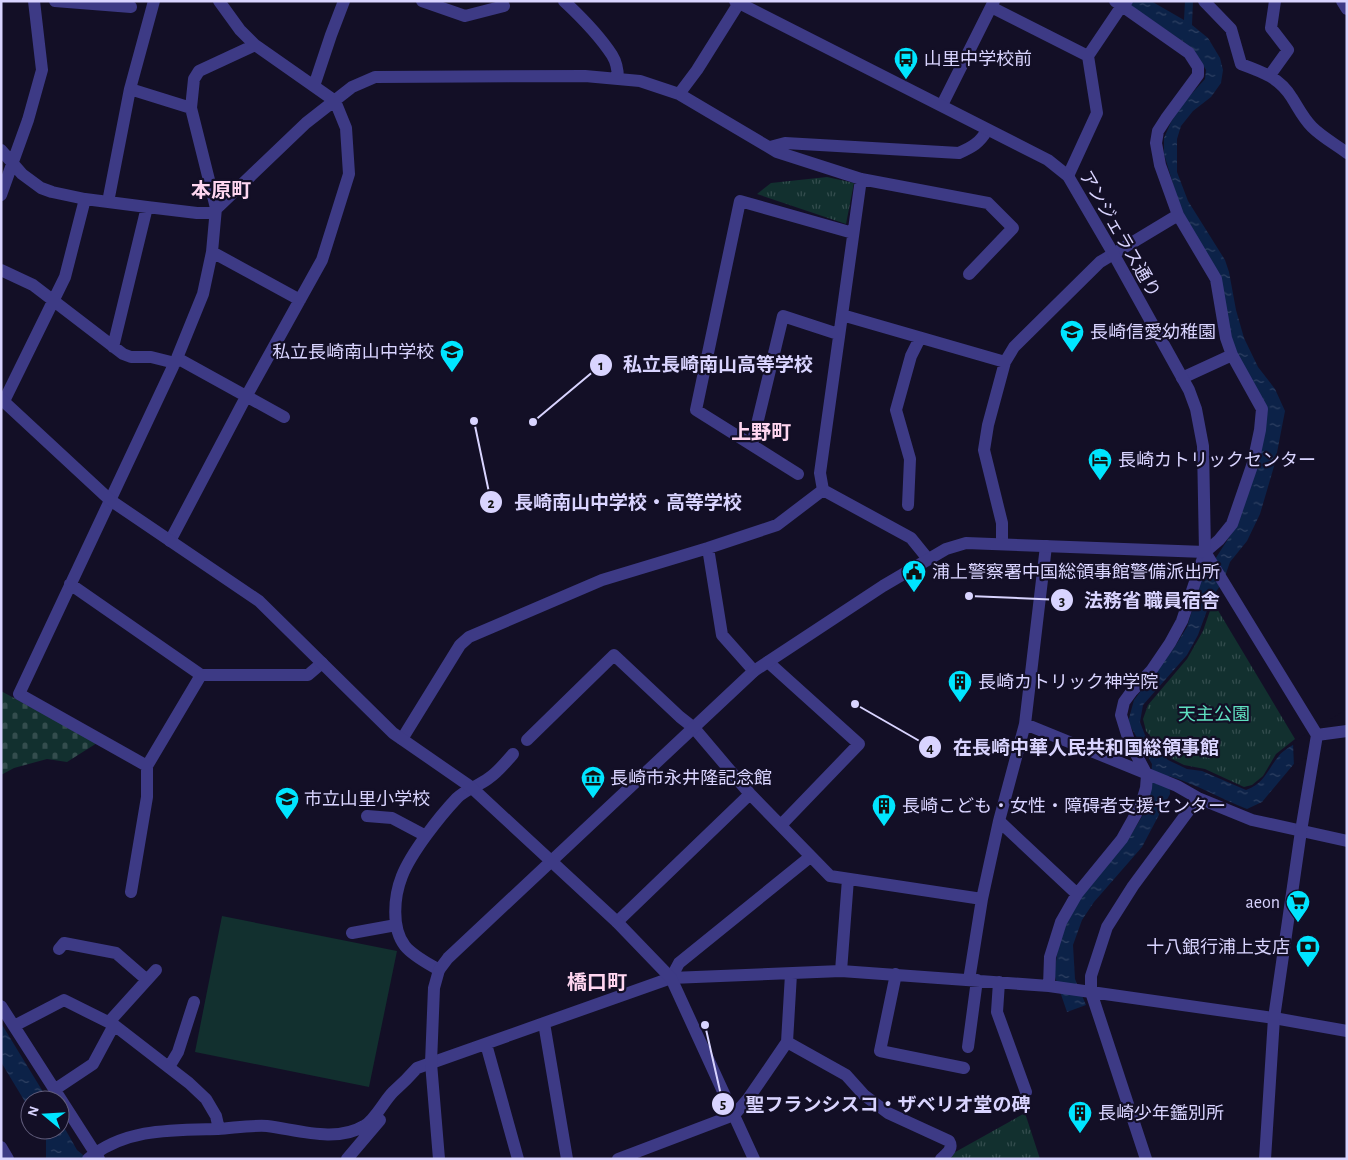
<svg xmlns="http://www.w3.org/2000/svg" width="1348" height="1160" viewBox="0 0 1348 1160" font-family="'Alegreya Sans','Noto Sans JP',sans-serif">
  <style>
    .cemetery { fill: url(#cemetery-stones) }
    .park { fill: url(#park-tufts) }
    .pitch { fill: #12302f }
    .water { fill: url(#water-ripples) }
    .pier { fill: #130f26 }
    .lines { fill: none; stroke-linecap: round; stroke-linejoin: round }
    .minor { stroke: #3d3a85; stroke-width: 12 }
    .tertiary { stroke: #3d3a85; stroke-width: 12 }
    .labels { text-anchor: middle; stroke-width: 4.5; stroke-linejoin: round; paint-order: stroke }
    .poi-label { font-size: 18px; fill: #d9d4ff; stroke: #130f26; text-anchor: start }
    .street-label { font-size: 18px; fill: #d9d4ff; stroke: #130f26 }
    .park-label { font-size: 18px; fill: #5fe0c0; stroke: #130f26 }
    .quarter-label { font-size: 20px; font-weight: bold; fill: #ffd6f0; stroke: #130f26 }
    .leader { fill: none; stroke: #d9d4ff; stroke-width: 2 }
    .callout-dot { fill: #d9d4ff; stroke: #130f26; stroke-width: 2 }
    .mark-label { font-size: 15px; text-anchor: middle; font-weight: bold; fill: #111 }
    .callout-label { font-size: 19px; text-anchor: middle; font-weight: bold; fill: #d9d4ff; stroke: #130f26; stroke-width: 4.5; stroke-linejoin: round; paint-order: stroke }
  </style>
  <defs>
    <pattern id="cemetery-stones" width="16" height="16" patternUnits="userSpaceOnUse" patternTransform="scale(1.25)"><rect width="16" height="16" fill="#12302f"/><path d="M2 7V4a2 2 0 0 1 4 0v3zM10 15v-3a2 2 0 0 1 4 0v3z" fill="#344d4e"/></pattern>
    <pattern id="park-tufts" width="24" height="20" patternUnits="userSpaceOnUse" patternTransform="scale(1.25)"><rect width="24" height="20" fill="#12302f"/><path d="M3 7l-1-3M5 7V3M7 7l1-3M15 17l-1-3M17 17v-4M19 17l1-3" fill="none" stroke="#344d4e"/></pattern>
    <pattern id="water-ripples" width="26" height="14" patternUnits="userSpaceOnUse" patternTransform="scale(1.25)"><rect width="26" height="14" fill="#0c2248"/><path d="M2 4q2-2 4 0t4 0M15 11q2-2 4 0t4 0" fill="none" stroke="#2f4163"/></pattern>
  </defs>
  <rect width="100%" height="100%" fill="#130f26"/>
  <!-- cemetery -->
  <path class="cemetery" d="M1,691L97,743L67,762L47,759L14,768L1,775Z"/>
  <!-- park -->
  <path class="park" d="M827,177L854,183L846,224L757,194L771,183Z
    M1213,602L1295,739L1276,754L1263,776L1252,785L1244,787L1205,769L1184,765L1168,757L1146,731L1143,719L1148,705L1187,659L1203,631Z
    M1025,1113L1040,1159H946L950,1155Z"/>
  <!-- pitch -->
  <path class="pitch" d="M222,916L397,951L369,1087L195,1052Z"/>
  <!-- water -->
  <path class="water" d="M1124,1H1151L1184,20L1185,1H1193L1192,25L1208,38L1220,58L1223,70L1221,83L1211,97L1193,111L1181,126L1177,139V172L1188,201L1225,260L1229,272L1236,310L1244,338L1258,367L1275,389L1285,411L1275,463L1260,514L1247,541L1230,562L1223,582L1212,597L1198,635L1187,655L1143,705L1140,722L1145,735L1168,760L1187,769L1202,771L1246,790C1265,783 1266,772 1278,757C1282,751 1290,747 1296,743L1298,759L1262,802L1247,809C1221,799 1196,784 1169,776L1170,794L1142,847L1094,902L1082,920L1073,945L1075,979L1086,1005L1067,1012L1054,974L1059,942L1070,914L1081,897L1129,838L1143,815L1150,791L1152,764L1128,722L1134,700L1174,648L1187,627L1201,581L1237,525L1266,418L1233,344L1192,231L1179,204L1164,154V138L1171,122L1184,102L1205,79L1206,70L1195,52L1184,42Z
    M1,1023L48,1100H30V1110L1,1062Z
    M60,1120L77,1150L88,1159H46V1134L43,1130H60Z"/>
  <!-- pier -->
  <path class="pier" d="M1347,709V728L1294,766L1293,742Z"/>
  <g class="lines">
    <!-- minor -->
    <path class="minor" d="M55,1L131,7
      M422,1L465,16L504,6
      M564,1C579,15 601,38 612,55C617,63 618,70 618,79
      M1204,1L1231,29L1241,64C1263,72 1280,78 1292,98C1299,109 1303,118 1312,127C1322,137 1335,144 1347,153
      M1342,1L1347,9
      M991,7L1088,56
      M1270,75L1288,50L1271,28L1275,1
      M314,86L331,35L344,1
      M130,89L191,108
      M679,94L697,70L739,3
      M942,105L994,1
      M770,147L785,143L959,153C972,147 980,143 987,130
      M1,150L22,174L41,188L52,192L85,199L147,207L197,213H212L306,123L352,87L375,77L585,76L640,81L679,94L777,152L861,179L988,203L1013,228L969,274
      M1068,176L1097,113L1088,56L1121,7L1127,1
      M1,195L28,120L42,70L34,1
      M108,202L130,89L154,1
      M212,252L300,300
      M1,270L33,285L123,354L131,357H151L175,363
      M842,315L1005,362
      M113,347L147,207
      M177,358L284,417
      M1182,378L1232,355
      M4,401L65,277L85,199
      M752,445L783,316L838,334
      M798,474L696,410L740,201L853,233
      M823,490L820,473L861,179
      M823,490L911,538L928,559
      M908,505L910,459L896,410L911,356L920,338
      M170,541L247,395L322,260L349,174L346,128L335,101L255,45L240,30L219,1
      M1002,544V523L984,450L988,425L1005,362L1014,347L1100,262L1178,215
      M708,548L722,635L754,671
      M70,584L201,675H308L322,663
      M768,662L859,744L781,825
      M1025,724L1177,786L1198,798L1252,820L1347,841
      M402,739L460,645L469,637L602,580L708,548L777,525L823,490
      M527,740L614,655L680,717L694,728L750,794L830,876L982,899
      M147,766L19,694L177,358L203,294L212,252L216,208L191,108L194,79L199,71L255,45
      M1198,798L1133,886L1107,927L1091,976V992L1274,1018L1347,1031
      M367,816L392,818L426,836
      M999,821L1077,894
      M131,892L147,797V766L201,675
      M617,922L750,794
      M352,933L396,925
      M59,949L64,943L116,953L147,980
      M439,970C429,964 413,956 405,946C391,928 394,896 402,876C411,853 439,817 457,798C466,789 479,786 489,778C498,772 506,762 513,754
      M841,971L848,879
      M791,974L787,1042L846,1075L864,1095L888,1113L949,1141C954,1149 946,1154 941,1159
      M896,974L880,1051L964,1068
      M671,978L679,963L810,857
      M969,980L982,899L999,821L1025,724L1046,546
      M999,982L997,1012L1026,1092
      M1049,986L1050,957L1061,922L1077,894L1122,839L1141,805L1146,788L1147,775L1129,741L1121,715L1124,702L1132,691L1151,671L1170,643L1182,621L1205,552L1219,540L1232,524L1253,463L1260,430L1262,409L1232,355L1226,338L1216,279L1178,215L1160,165L1156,143L1158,131L1167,117L1198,75V67L1189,53L1115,1
      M1,1006L99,1159
      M109,1022L156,970
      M544,1023L567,1159
      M14,1026L64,1000L114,1025L189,1083L206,1099L216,1116L219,1129
      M486,1044L518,1159
      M968,1047L977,980
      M169,1067L178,1052L194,1002
      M54,1090L93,1064L114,1025
      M1,1147L8,1159
      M88,1159C125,1128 173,1130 218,1129C234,1128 251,1125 267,1126C298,1130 336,1143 364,1126C375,1120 384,1101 393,1092C402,1084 410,1076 417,1068L671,978L841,971L1049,986L1091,992L1146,1159
      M347,1159L380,1120
      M618,1159L734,1115L748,1099L787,1042"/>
    <!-- tertiary -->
    <path class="tertiary" d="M735,1L1048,160L1068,176L1113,253L1189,390L1196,409L1203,446L1205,552L1317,735L1301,831L1274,1018L1265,1159
      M1,399L110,500L259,601L393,733L471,787L617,922L671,978L754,1159
      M1317,735L1347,731
      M439,1159L431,1063L434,988L439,970L448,958L754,671L883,586L946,549L966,543L1205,552"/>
  </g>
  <!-- icons -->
  <defs>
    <symbol id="bus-pin" viewBox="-11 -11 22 30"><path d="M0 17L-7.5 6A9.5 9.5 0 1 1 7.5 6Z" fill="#00e5ff" stroke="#130f26"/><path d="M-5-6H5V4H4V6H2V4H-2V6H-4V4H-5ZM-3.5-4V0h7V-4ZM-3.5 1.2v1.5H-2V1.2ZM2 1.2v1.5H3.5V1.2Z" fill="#111"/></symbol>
    <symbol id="school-pin" viewBox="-11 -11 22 30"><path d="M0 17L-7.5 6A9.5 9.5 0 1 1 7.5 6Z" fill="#00e5ff" stroke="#130f26"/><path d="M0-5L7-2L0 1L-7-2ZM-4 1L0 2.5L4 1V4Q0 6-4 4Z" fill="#111"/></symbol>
    <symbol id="hotel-pin" viewBox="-11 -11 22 30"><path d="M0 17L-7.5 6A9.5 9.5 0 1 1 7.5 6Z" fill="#00e5ff" stroke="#130f26"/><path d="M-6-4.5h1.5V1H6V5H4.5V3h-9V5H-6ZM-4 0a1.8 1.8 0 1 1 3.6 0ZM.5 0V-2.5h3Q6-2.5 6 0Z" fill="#111"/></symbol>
    <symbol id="civic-pin" viewBox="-11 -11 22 30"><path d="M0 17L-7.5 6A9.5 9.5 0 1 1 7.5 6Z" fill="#00e5ff" stroke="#130f26"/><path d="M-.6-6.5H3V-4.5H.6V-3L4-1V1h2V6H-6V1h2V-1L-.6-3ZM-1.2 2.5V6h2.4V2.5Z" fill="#111"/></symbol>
    <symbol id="building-pin" viewBox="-11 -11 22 30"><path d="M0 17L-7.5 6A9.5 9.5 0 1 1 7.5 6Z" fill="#00e5ff" stroke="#130f26"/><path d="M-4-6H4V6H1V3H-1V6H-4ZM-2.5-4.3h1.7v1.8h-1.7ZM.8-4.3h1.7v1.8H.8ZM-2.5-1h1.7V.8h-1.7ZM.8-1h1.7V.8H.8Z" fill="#111"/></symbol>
    <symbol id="museum-pin" viewBox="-11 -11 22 30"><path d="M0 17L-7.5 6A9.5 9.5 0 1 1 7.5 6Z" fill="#00e5ff" stroke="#130f26"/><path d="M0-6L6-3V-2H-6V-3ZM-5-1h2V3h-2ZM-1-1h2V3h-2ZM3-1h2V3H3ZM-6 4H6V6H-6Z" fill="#111"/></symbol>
    <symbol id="supermarket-pin" viewBox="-11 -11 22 30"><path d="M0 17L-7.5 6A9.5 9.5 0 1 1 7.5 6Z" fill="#00e5ff" stroke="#130f26"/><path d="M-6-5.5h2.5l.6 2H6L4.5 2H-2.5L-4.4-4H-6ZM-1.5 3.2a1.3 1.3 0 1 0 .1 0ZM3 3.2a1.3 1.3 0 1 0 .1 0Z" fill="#111"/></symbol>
    <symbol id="bank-pin" viewBox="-11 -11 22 30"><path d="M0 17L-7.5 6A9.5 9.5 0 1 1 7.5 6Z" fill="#00e5ff" stroke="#130f26"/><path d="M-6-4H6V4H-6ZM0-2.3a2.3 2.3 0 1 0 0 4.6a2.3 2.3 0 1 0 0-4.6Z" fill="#111"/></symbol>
  </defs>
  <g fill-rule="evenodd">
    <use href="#bus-pin" x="892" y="45" width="28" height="38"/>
    <use href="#school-pin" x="1058" y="318" width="28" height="38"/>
    <use href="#school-pin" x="438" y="338" width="28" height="38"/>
    <use href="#hotel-pin" x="1086" y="446" width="28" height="38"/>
    <use href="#civic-pin" x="900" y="558" width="28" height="38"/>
    <use href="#building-pin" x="946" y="668" width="28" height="38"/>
    <use href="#museum-pin" x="579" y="764" width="28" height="38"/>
    <use href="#school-pin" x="273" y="785" width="28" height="38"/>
    <use href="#building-pin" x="870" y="792" width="28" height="38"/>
    <use href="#supermarket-pin" x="1284" y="888" width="28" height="38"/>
    <use href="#bank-pin" x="1294" y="933" width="28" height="38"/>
    <use href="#building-pin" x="1066" y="1099" width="28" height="38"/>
  </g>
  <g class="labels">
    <!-- poi labels -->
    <g class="poi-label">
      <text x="924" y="65">山里中学校前</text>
      <text x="1090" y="338">長崎信愛幼稚園</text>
      <text x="434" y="358" text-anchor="end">私立長崎南山中学校</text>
      <text x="1118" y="466">長崎カトリックセンター</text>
      <text x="932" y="578">浦上警察署中国総領事館警備派出所</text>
      <text x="978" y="688">長崎カトリック神学院</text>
      <text x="610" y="784">長崎市永井隆記念館</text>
      <text x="304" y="805">市立山里小学校</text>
      <text x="902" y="812">長崎こども・女性・障碍者支援センター</text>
      <text x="1280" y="908" text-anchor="end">aeon</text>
      <text x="1290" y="953" text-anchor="end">十八銀行浦上支店</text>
      <text x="1098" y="1119">長崎少年鑑別所</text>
    </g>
    <!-- street labels -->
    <g class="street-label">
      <text transform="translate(1120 234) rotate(60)" y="6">アンジェラス通り</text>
    </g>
    <!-- park labels -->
    <g class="park-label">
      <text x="1214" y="720">天主公園</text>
    </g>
    <!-- quarter labels -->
    <g class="quarter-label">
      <text x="221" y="197">本原町</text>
      <text x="761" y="439">上野町</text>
      <text x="597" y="989">橋口町</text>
    </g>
  </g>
  <!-- callouts -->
  <path class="leader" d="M533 422L601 365M474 421L491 502M969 596L1062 600M855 704L930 747M705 1025L723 1104"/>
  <g class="callout-dot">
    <circle cx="533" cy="422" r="5"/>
    <circle cx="474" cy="421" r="5"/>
    <circle cx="969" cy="596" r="5"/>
    <circle cx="855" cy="704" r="5"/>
    <circle cx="705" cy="1025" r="5"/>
    <circle cx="601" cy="365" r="12"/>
    <circle cx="491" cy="502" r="12"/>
    <circle cx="1062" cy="600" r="12"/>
    <circle cx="930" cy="747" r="12"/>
    <circle cx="723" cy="1104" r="12"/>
  </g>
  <g class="mark-label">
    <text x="601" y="370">1</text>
    <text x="491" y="508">2</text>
    <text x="1062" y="606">3</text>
    <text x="930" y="753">4</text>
    <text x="723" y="1109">5</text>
  </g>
  <g class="callout-label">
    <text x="718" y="371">私立長崎南山高等学校</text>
    <text x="628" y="509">長崎南山中学校・高等学校</text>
    <text x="1152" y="607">法務省 職員宿舎</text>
    <text x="1086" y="754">在長崎中華人民共和国総領事館</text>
    <text x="888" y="1111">聖フランシスコ・ザベリオ堂の碑</text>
  </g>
  <!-- border -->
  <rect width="1348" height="1160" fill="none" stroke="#d9d4ff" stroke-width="5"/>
  <!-- north arrow -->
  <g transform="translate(45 1115) rotate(288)"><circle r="24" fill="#130f26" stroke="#625e7d"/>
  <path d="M0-4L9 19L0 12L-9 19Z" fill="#00e5ff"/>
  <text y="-8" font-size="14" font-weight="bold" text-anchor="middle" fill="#d9d4ff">N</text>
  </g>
</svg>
